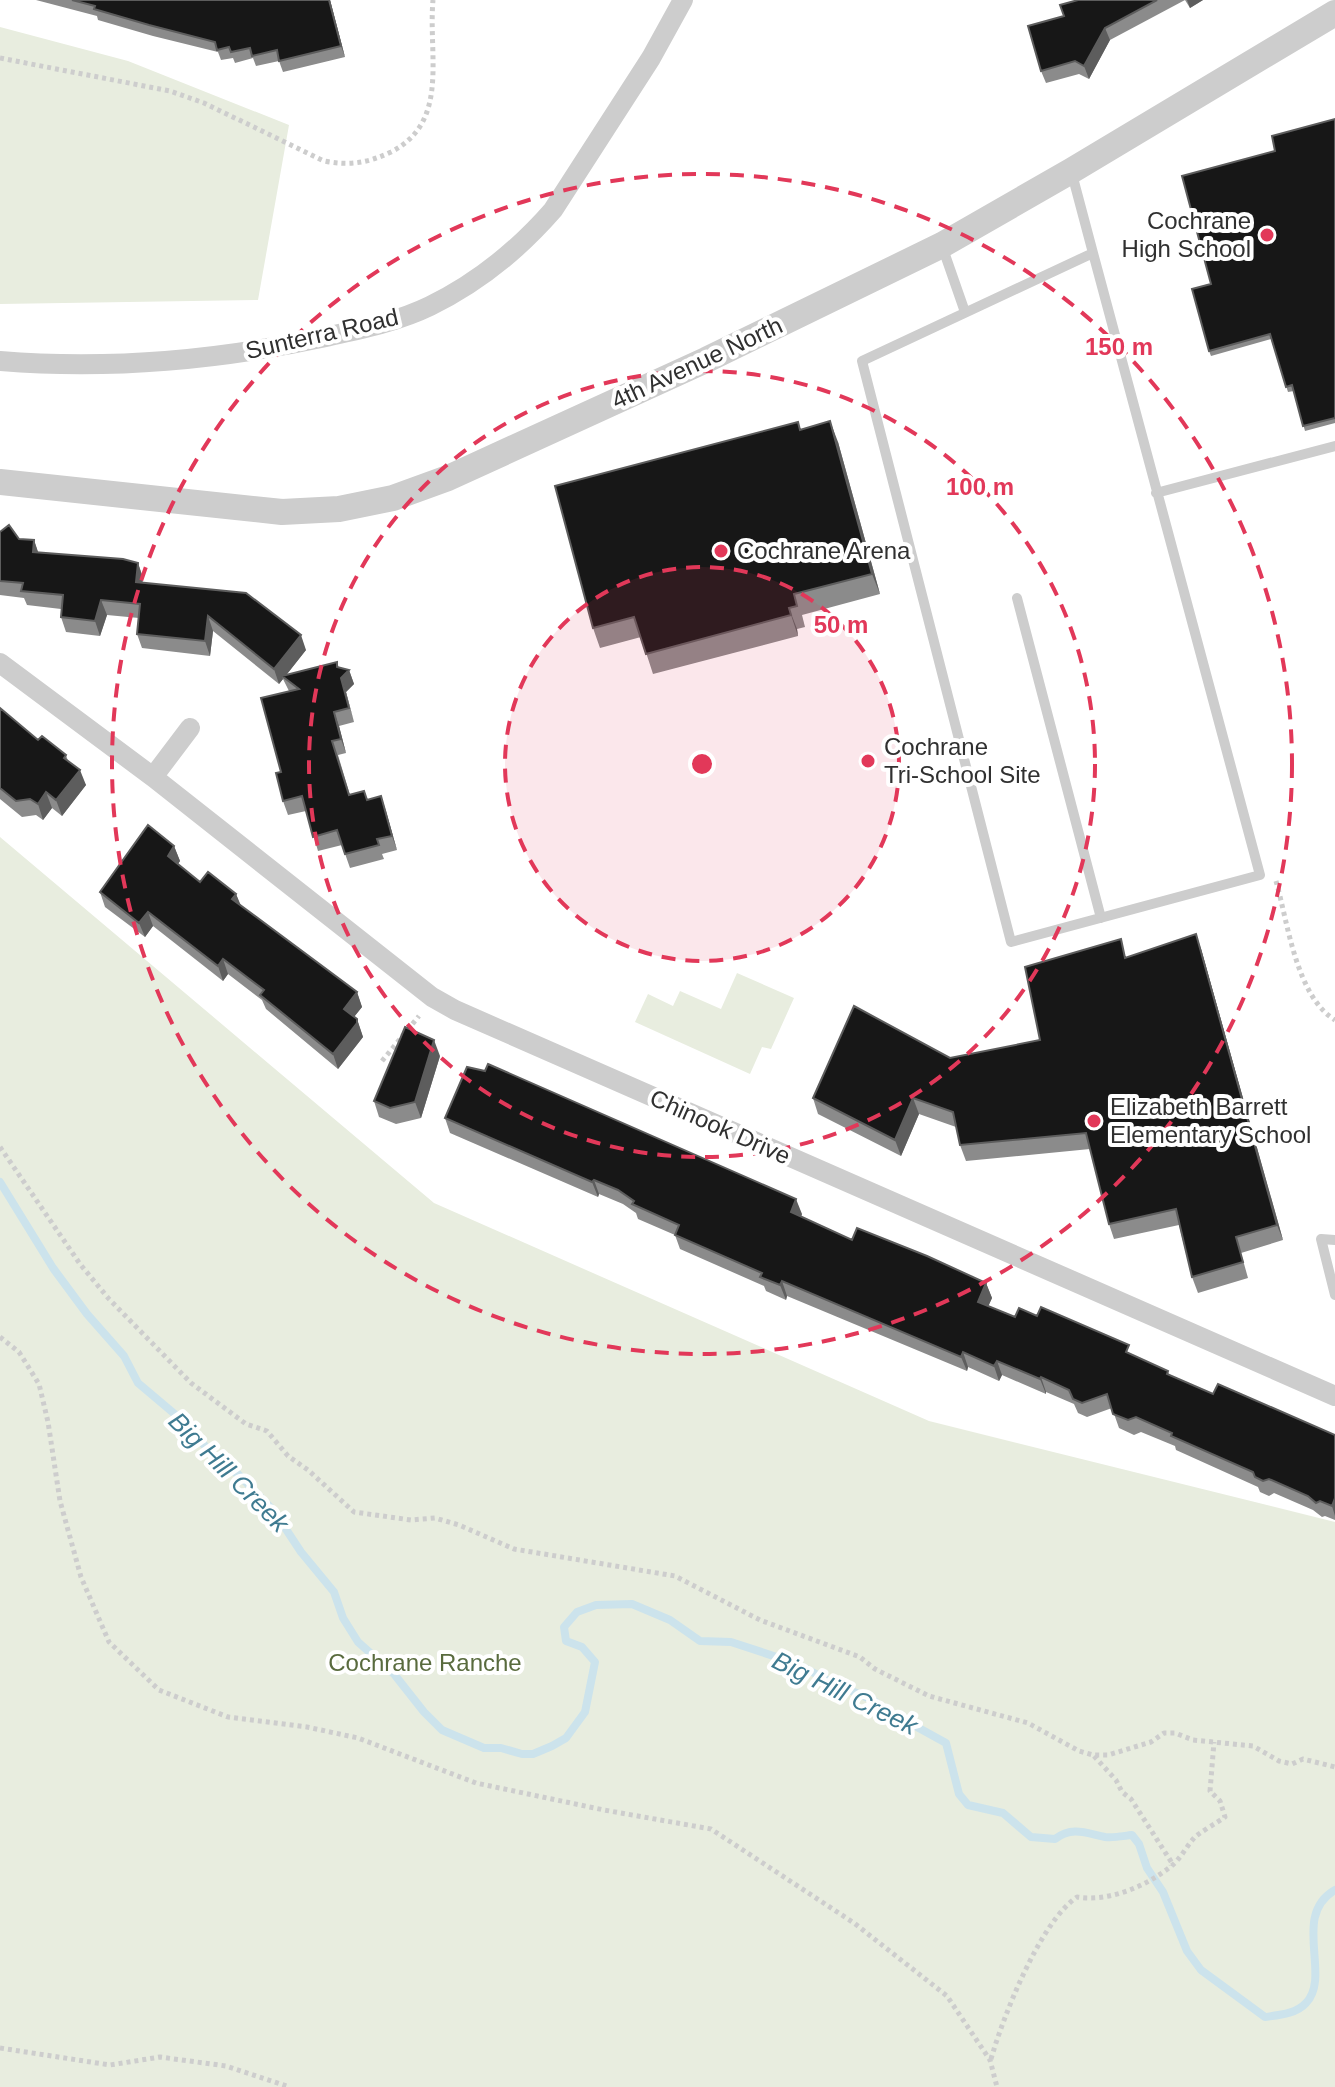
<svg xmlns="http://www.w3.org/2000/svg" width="1335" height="2087" viewBox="0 0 1335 2087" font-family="Arial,sans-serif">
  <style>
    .green { fill: #e8eddf }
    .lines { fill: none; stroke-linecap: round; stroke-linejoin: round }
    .stream { stroke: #cce3ec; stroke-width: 8 }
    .path { stroke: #cdcdcd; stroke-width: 5; stroke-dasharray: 4 4; stroke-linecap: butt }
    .service { stroke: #cdcdcd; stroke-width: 10 }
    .minor { stroke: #cdcdcd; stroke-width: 20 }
    .tertiary { stroke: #cdcdcd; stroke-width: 26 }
    .wall { fill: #8b8b8b }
    .shaded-wall { fill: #5d5d5d }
    .building { fill: #171717; stroke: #5d5d5d; stroke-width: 2 }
    .ring { fill: none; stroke: #e23859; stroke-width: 4; stroke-dasharray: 14 10 }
    .poi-dot { fill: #e23859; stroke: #fff; stroke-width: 3 }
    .labels { text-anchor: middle; stroke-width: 8; stroke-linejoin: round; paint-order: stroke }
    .poi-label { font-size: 24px; fill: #303030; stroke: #fff; text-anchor: start }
    .street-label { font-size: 24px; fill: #303030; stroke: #fff }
    .park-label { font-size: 24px; fill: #596b3e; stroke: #fff }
    .water-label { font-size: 26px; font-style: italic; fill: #3f7b91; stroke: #fff }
    .centre { fill: #e23859; stroke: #fff; stroke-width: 4 }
    .ring-label { font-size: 24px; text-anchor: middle; font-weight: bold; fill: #e23859; stroke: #fff; stroke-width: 8; stroke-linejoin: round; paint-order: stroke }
  </style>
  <rect width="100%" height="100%" fill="#fff"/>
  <!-- green -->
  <path class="green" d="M0,27L128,61L289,125L258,300L0,304Z
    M0,837L434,1203L929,1421L1335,1522V2087H0Z
    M737,973L794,998L771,1049L762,1047L750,1074L635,1022L648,994L673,1006L680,991L721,1009Z"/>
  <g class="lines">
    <!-- stream -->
    <path class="stream" d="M0,1182L53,1268L87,1314L124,1356L138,1383L183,1421L219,1462L238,1474L274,1511L301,1552L334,1592L343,1618L358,1642L394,1674L424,1712L442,1730L484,1748H501L522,1754H533L552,1746L566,1738L585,1712L595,1662L582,1647L566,1641L564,1627L577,1612L596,1605L632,1604L670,1620L700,1641L731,1642L795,1663L835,1684L873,1700L899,1722L917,1727L946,1743L959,1794L968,1805L1003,1813L1031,1837L1055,1839C1072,1826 1086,1833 1105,1837C1114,1838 1123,1836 1132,1835L1139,1844L1147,1868L1163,1892L1187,1951L1201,1970L1265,2017C1279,2015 1296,2014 1306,2003C1332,1976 1291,1915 1335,1890"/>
    <!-- path -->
    <path class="path" d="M0,58L170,91L204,103L324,161C349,166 368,163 391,152C450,122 428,56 433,0
      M1276,881C1288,923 1296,996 1335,1020
      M382,1061L419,1016
      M0,1147L80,1264L109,1299L191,1383L246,1424L267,1431L288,1456L308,1470L354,1512L411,1520L435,1518L459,1525L514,1549L675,1576L760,1620L860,1657L875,1669L929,1696L1028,1723L1079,1751L1093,1755H1108L1151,1742L1164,1733H1175L1193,1740L1253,1746L1279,1761L1292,1764L1303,1759L1335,1767
      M0,1337L19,1352L39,1384L48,1422L60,1501L81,1577L109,1642L159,1690L228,1717L307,1727L358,1738L476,1783L604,1810L711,1829L854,1923L947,1996L990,2060L997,2087
      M1094,1756L1116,1780L1122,1792L1131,1799L1172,1863L1171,1866
      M0,2048L110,2065L160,2057L226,2066L290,2087
      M991,2059C1003,2017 1040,1922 1077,1897C1108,1902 1145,1887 1170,1867C1180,1860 1186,1847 1194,1838C1197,1834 1218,1822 1225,1817L1220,1801L1210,1791L1214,1742"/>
    <!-- service -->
    <path class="service" d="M1072,174L1093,253
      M942,246L965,312
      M1093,253L1260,875L1011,942L862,361Z
      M1156,493L1335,446
      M1017,598L1101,918
      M1335,1240L1321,1239L1335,1295"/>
    <!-- minor -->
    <path class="minor" d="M0,361C109,370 219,360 326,337C361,329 397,322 430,306C477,283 519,249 553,210L651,58L683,0
      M0,663L153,777L432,997L455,1010L1335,1396
      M153,777L190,728"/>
    <!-- tertiary -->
    <path class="tertiary" d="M0,482L282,512L339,509L393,498L448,478L706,360L942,245L1071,171L1335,13"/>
  </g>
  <!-- wall -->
  <path class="wall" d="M36,0H330L345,57L283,72L279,61L256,66L253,58L235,63L233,58L221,60L218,52L153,36L98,20L97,16Z
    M1078,0H1203L1190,8L1185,0L1110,40L1089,79L1079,74L1046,83L1041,71L1064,16Z
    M1335,119V423L1305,431L1294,391L1288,392L1271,339L1211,356L1209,351L1211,284L1275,151Z
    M801,430L838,442L880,594L802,615L805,627L797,629L798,636L653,674L641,637L600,648L593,628Z
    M0,532L19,539L34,540L38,552L138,563L143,578L142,582L306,650L286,675L338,667L349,670L354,684L346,692L354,722L339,726L346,753L338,755L350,795L368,800L381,796L397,850L382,854L384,859L350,868L342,845L318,851L306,811L288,815L283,801L281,772L289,691L283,679L279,684L213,631L210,656L142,648L137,634L139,618L107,615L100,636L66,632L61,617V609L27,605L24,598L0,595Z
    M0,708L38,740L66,755L68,761L86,785L62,816L52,808L43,820L36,815L22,817L0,799Z
    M174,846L180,861L178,864L200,882L236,894L240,905L357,992L362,1007L354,1017L357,1019L363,1037L338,1069L266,1009L262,1000L228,974L223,981L153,926L145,937L105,907L100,892Z
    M1201,949L1283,1240L1241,1253L1248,1278L1198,1293L1192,1277L1179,1225L1114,1239L1109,1224L1090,1149L966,1161L960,1145L956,1127L919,1114L901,1156L818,1114L813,1098L950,1058L1040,1040L1127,958Z
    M440,1056L421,1118L396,1124L379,1117L374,1101Z
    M445,1118L802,1214L801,1217L852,1240L986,1283L992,1298L988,1306L1015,1317L1037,1316L1133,1355L1168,1371L1169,1375L1213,1394L1335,1435V1520L1325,1516L1322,1517L1313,1510L1274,1493L1269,1496L1260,1492L1258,1487L1176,1450L1175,1446L1141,1432L1134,1435L1119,1428L1112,1408L1087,1417L1078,1413L1074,1404L1046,1392V1394L1002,1375L999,1381L968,1367L967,1371L787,1296L786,1300L766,1291L764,1286L680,1249L675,1235L638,1219L636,1213L623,1204L599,1194L598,1197L450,1133Z"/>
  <!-- shaded-wall -->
  <path class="shaded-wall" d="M329,0H330L345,57L341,46Z
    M1187,0H1203L1190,8Z
    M1105,28L1110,40L1089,79L1084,66Z
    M830,421L838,442L880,594L872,574Z
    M34,540L39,555L33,552Z
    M138,563L143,578L141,596L136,582Z
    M101,600L107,615L100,636L95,621Z
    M789,608L797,629L798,636L791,615Z
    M208,616L213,631L210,656L205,641Z
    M301,635L306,650L284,678L282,676L283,679L279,684L274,669Z
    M337,662L342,677L349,670L354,684L346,692L354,722Z
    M334,712L339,726L346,753L341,739Z
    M80,770L86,785L62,816L56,800Z
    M46,792L52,808L43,820L38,804Z
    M381,796L386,811L397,850L392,836Z
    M174,846L180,861L173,871L168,856Z
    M236,894L242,908L232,899Z
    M148,912L153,926L145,937L139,923Z
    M1196,934L1201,949L1283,1240L1277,1225Z
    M223,959L228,974L223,981L218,966Z
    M357,992L362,1007L349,1023L344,1009Z
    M357,1019L363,1037L338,1069L333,1054Z
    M434,1040L440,1056L421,1118L415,1102Z
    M913,1098L919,1114L901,1156L895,1140Z
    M594,1180L599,1194L598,1197L592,1182Z
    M796,1199L802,1214L796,1227L791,1212Z
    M782,1281L787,1296L786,1300L780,1285Z
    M986,1283L992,1298L984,1316L978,1302Z
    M963,1352L968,1367L967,1371L961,1357Z
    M997,1361L1002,1375L999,1381L994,1366Z
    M1041,1377L1046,1392V1394L1040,1379Z
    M1335,1498V1516L1332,1506Z"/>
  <!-- building -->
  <path class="building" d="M72,0H329L341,46L279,61L277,50L252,56L250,48L231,52L229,47L217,50L215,42L149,25L94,9L95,6Z
    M1078,0H1157L1105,28L1084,66L1075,61L1041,71L1028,26L1064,16L1060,5Z
    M1335,119V418L1303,426L1292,385L1286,387L1270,334L1209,351L1192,289L1211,284L1182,176L1275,151L1272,136Z
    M830,421L872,574L794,594L797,606L789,608L791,615L646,654L634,617L593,628L555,486L798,422L800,430Z
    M9,525L19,539L34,540L33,552L123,559L138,563L136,582L246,593L301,635L274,669L208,616L205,641L137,634L140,604L101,600L95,621L61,617L63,595L21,591L23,583L0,581V532Z
    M337,662V667L349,670L341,678L349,708L334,712L341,739L332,741L349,795L364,791L367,800L381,796L392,836L377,839L379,845L345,854L337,830L313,837L302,796L283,801L276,773L281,772L261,698L299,689L282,676Z
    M0,708L38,740L42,736L66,755L64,758L80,770L56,800L46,792L38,804L30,799L16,801L0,788Z
    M148,825L174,846L168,856L200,882L208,872L236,894L232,899L357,992L344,1009L357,1019V1023L333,1054L260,995L264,990L223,959L218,966L148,912L139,923L100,892Z
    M1196,934L1277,1225L1236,1237L1243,1262L1192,1277L1176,1209L1109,1224L1086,1133L960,1145L953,1112L913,1098L895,1140L813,1098L854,1006L950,1058L1040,1040L1025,967L1121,939L1125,958Z
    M405,1027L434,1040L415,1102L390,1108L374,1101Z
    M488,1064L796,1199L791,1212L852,1240L857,1228L927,1256L986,1283L978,1302L1015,1317L1019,1308L1037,1316L1041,1307L1129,1345L1126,1352L1168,1371L1167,1374L1213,1394L1218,1384L1335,1435V1498L1332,1506L1320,1501L1316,1503L1308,1496L1269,1479L1263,1481L1255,1477L1253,1472L1171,1436L1172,1433L1136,1417L1128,1420L1113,1414L1107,1394L1082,1403L1073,1399L1069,1390L1041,1377L1040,1379L997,1361L994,1366L963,1352L961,1357L782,1281L780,1285L760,1277L762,1273L675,1235L679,1225L632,1204L634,1201L618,1190L594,1180L592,1182L445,1118L467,1067L485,1071Z"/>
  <!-- distance rings -->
  <circle cx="702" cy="764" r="197" fill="#e23859" fill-opacity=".12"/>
  <g class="ring">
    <circle cx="702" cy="764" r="197"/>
    <circle cx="702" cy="764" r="393"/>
    <circle cx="702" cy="764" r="590"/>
  </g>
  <!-- markers -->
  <g class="poi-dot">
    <circle cx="1267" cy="235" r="8"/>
    <circle cx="721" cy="551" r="8"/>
    <circle cx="868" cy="761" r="8"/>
    <circle cx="1094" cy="1121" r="8"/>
  </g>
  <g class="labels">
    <!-- poi labels -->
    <g class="poi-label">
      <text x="1251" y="229" text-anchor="end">Cochrane<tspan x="1251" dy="28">High School</tspan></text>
      <text x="737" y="559">Cochrane Arena</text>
      <text x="884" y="755">Cochrane<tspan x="884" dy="28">Tri-School Site</tspan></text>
      <text x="1110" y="1115">Elizabeth Barrett<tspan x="1110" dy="28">Elementary School</tspan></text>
    </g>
    <!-- street labels -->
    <g class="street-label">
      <text transform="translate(322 334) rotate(-13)" y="8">Sunterra Road</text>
      <text transform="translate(697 363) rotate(-25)" y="8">4th Avenue North</text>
      <text transform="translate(720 1127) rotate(24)" y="8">Chinook Drive</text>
    </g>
    <!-- park labels -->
    <g class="park-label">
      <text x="425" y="1671">Cochrane Ranche</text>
    </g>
    <!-- water labels -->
    <g class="water-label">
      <text transform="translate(229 1472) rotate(45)" y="9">Big Hill Creek</text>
      <text transform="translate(845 1693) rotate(26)" y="9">Big Hill Creek</text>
    </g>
  </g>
  <circle cx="702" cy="764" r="12" class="centre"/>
  <g class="ring-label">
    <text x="1119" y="355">150 m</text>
    <text x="980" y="495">100 m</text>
    <text x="841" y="633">50 m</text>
  </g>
</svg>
